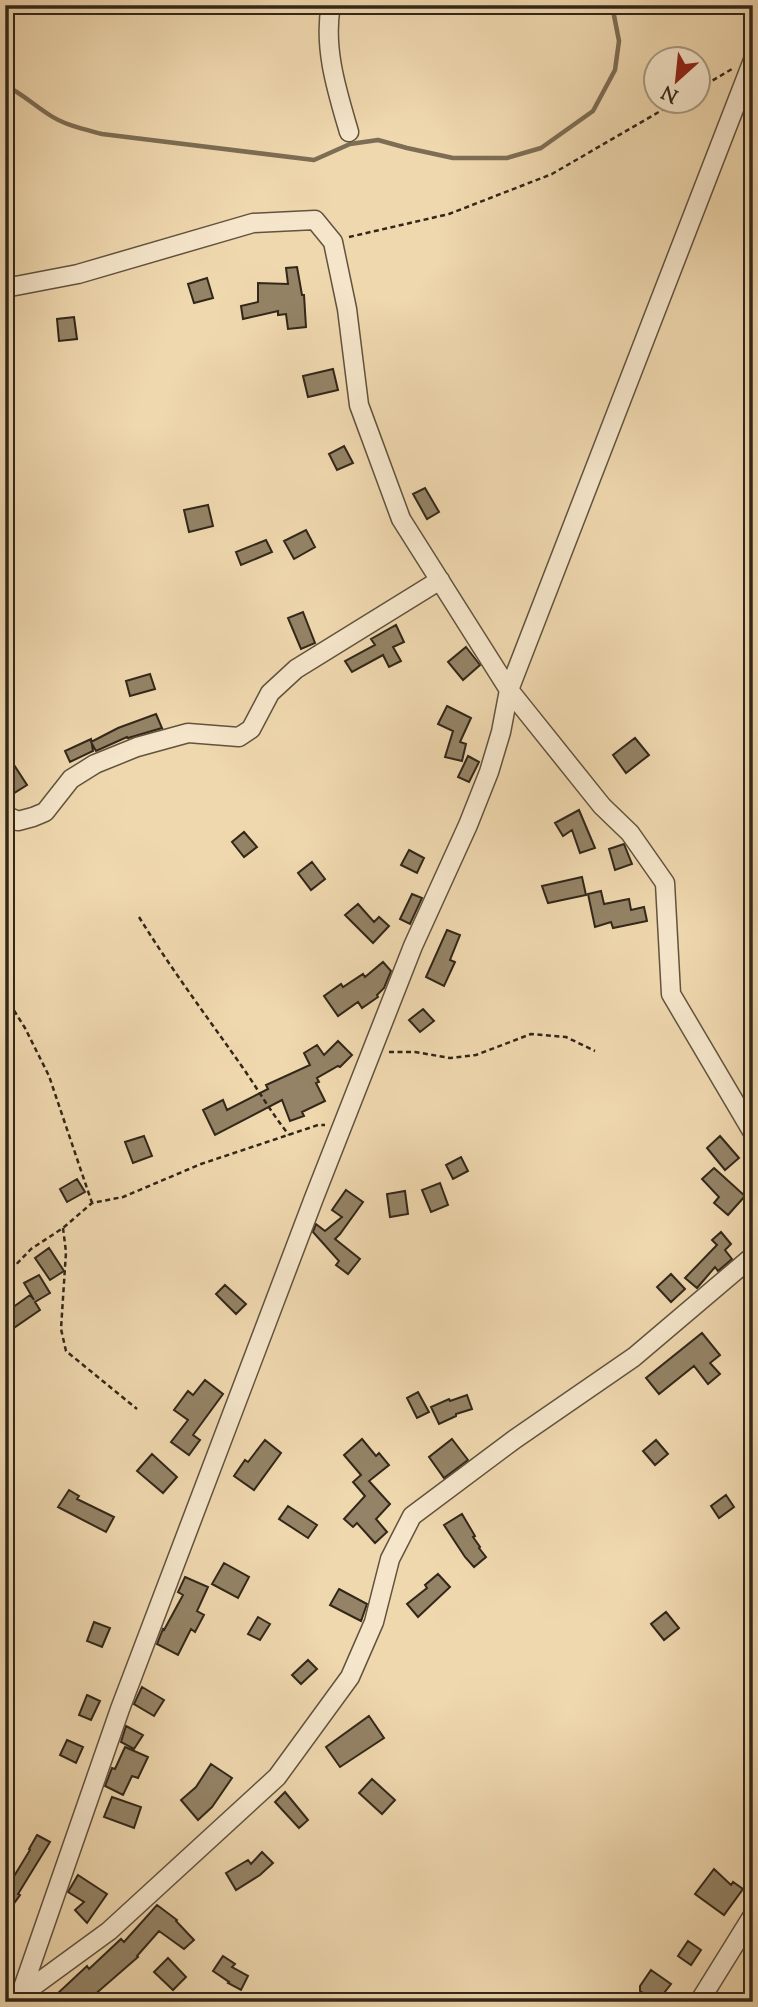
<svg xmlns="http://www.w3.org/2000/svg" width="758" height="2007" viewBox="0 0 758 2007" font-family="'Sorts Mill Goudy',serif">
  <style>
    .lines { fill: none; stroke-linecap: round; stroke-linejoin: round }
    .stream { stroke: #7d6d54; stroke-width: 4.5 }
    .building { fill: #948366; stroke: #322719; stroke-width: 2 }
    .minor-casing { stroke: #61533e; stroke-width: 21 }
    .path { stroke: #322719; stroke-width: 2.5; stroke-dasharray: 5 3.5; stroke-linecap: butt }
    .minor { stroke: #f5e5ca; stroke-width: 18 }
  </style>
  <rect width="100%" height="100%" fill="#efd7ae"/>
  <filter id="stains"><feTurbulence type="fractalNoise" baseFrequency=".00286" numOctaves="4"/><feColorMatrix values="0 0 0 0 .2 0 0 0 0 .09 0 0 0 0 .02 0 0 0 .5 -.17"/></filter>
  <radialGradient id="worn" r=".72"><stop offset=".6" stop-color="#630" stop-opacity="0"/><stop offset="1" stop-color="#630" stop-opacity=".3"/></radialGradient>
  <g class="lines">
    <!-- stream -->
    <path class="stream" d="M5,85C22,94 33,104 48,114C64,125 83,129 102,134L314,160L350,144L378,140L407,148L453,158H507L541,148L593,111L615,70L619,41L612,5"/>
  </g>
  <!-- building -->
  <path class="building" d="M297,267L302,295H304L306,327L288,329L286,314L278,315V311L243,319L241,306L258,302V283L288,284L286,268Z
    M207,278L213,298L194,303L188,284Z
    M74,317L77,339L59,341L57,319Z
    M333,369L338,390L308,397L303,376Z
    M344,446L353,463L337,470L329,454Z
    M425,488L439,512L427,519L413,494Z
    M208,505L213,526L189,532L184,510Z
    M306,530L315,547L294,559L284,541Z
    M266,540L272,552L241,565L236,552Z
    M303,612L315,643L301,649L288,618Z
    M396,625L404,642L393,647L401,661L389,667L383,655L352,672L345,661L375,645L371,639Z
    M466,647L480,665L463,680L448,662Z
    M150,674L155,689L130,696L126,681Z
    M447,706L471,718L460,742L466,744L462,761L445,757L453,731L438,724Z
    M156,714L162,728L128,738L127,737L96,751L91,742L118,728Z
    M635,738L649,755L626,773L613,755Z
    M91,739L93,751L70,762L65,751Z
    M5,751L27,785L11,795L5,785Z
    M468,756L479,762L469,782L458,777Z
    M579,810L595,848L580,853L572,830L563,836L555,823Z
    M244,832L257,847L244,857L232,842Z
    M624,844L632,864L615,870L609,849Z
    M409,850L424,858L417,873L401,865Z
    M312,862L325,879L311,890L298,873Z
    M582,877L586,895L548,903L542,886Z
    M601,891L604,904L629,899L631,910L644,907L647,921L613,928L611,922L595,927L588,894Z
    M412,894L422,898L410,924L400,919Z
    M358,904L374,922L379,917L389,926L373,943L345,915Z
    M447,930L460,935L450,960L455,962L444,986L426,977Z
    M383,962L391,971L384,988L377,995L378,997L362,1008L358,1002L338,1016L324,996L341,984L343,987L363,974L365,977Z
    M423,1009L434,1021L420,1032L409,1020Z
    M338,1041L352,1055L340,1067L338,1066L317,1078L319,1082L316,1083L325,1101L302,1112L304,1116L290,1121L282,1100L215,1135L203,1110L223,1100L227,1110L268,1089L266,1085L310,1065L304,1053L317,1045L324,1055Z
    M144,1136L152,1156L133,1163L125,1142Z
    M720,1136L739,1158L725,1170L707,1148Z
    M461,1157L468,1171L453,1179L446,1165Z
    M714,1168L745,1196L728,1215L714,1203L719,1197L702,1179Z
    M77,1179L85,1192L67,1202L60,1189Z
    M440,1183L448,1205L431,1212L422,1190Z
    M346,1190L363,1202L340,1234L335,1239L360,1259L348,1274L336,1265L339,1261L313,1232L316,1224L325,1231L342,1217L332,1210Z
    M405,1191L408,1214L390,1217L387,1194Z
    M721,1232L731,1244L725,1250L732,1259L718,1271L715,1267L697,1288L685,1278L717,1245L712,1240Z
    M49,1248L64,1271L50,1280L35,1258Z
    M671,1274L685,1289L671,1302L657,1287Z
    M39,1275L50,1293L35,1302L40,1310L5,1334V1313L30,1295L34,1300L24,1283Z
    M225,1285L246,1304L236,1314L216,1294Z
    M702,1333L720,1355L710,1363L720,1374L708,1384L694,1366L659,1394L646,1378Z
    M205,1380L223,1394L193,1435L200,1440L189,1455L171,1442L188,1420L174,1410L188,1391L193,1395Z
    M418,1392L429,1412L417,1418L407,1398Z
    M467,1395L472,1409L456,1414V1416L439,1424L431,1407L449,1399L450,1401Z
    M362,1439L376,1456L379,1453L389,1465L369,1481L390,1504L376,1519L387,1532L375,1543L357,1523L353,1527L344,1519L365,1496L353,1482L361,1475L344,1455Z
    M452,1439L468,1460L444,1478L429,1457Z
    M265,1440L281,1453L254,1490L234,1476L245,1460L248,1462Z
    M656,1440L668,1454L655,1465L643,1451Z
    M152,1454L177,1477L163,1493L137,1471Z
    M69,1490L79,1496L77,1499L114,1517L106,1532L58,1507Z
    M726,1495L734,1507L719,1518L711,1506Z
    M288,1506L317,1525L308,1538L279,1519Z
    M462,1514L475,1536L473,1537L480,1547L479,1548L486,1557L474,1567L465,1557L444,1525Z
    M224,1563L249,1577L238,1598L212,1584Z
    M438,1574L450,1587L418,1617L407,1604L427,1588L425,1585Z
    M185,1577L208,1587L197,1611L204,1615L195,1632L191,1629L178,1655L157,1644L163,1629L164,1630L183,1595L178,1592Z
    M339,1589L367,1604L361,1621L330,1605Z
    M666,1612L679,1628L664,1640L651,1624Z
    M258,1617L270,1624L260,1640L248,1634Z
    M94,1622L110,1628L102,1647L87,1641Z
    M308,1660L317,1669L301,1684L292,1675Z
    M142,1687L164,1700L154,1716L134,1704Z
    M87,1695L100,1701L91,1720L79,1715Z
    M369,1716L384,1738L340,1767L326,1747Z
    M126,1726L143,1735L134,1749L121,1742Z
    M67,1740L83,1747L76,1763L60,1755Z
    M125,1747L148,1757L138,1778L132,1776L123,1795L105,1786L112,1768L115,1769Z
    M211,1764L232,1778L212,1807L198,1820L181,1800L196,1787Z
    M372,1779L395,1800L382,1814L359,1793Z
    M285,1792L308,1820L299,1828L275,1802Z
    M112,1797L141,1807L134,1828L104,1817Z
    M37,1835L50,1842L18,1894L20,1895L5,1916V1884L8,1886L30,1850L29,1849Z
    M262,1852L273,1863L260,1875L236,1890L226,1873L248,1860L251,1864Z
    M714,1869L731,1885L733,1882L743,1889L724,1915L695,1894Z
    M78,1875L107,1894L87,1923L75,1910L84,1902L68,1892Z
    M157,1905L177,1920L176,1921L194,1940L184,1949L159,1931L137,1956L138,1957L92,1997L91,1996L84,2002H65L58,1993L87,1966L89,1969L121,1939L124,1942Z
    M688,1941L701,1950L691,1965L678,1956Z
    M223,1956L235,1964L232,1967L248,1976L241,1990L228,1983L229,1982L213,1971Z
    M168,1958L186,1977L173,1990L154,1972Z
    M651,1970L671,1984L657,2002L640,1991V1986Z"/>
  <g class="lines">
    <defs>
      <path id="minor" d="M331,5C323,48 337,91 349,132
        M5,288L78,274L253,223L315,220L333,242L347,309L359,405L401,519L509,690L753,60
        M5,815L18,821L33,817L45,812L71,779L95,764L137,747L188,733L239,737L251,729L270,693L296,669L440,580
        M20,1996L109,1931L277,1777L350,1677L374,1622L390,1559L412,1516L515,1439L634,1357L753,1256
        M18,2002L120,1709L314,1198L413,946L468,825L489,772L501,732L509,690L602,806L630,833L665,883L671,994L753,1133
        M699,2002L753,1915"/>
    </defs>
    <!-- minor casing -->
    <use href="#minor" class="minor-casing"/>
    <!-- path -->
    <path class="path" d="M698,89L732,69
      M349,237L449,214L552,174L676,102
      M139,917C171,969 208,1018 243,1068C259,1091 272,1114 289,1135
      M5,996L25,1028L49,1076L92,1203
      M389,1052H415L450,1058L476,1055L531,1034L566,1037L595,1051
      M63,1228L66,1252L61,1329L66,1351L137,1409
      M5,1276L31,1249L63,1228L92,1203L123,1197L201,1164L318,1125H325"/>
    <!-- minor -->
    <use href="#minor" class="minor"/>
  </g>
  <!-- margin -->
  <rect width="758" height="2007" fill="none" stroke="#efd7ae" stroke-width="28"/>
  <rect x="7" y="7" width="744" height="1993" fill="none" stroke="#322719" stroke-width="3.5"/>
  <rect x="14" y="14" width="730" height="1979" fill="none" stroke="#322719" stroke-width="2"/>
  <!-- north arrow -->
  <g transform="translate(677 80) rotate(207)"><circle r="33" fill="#f5e5ca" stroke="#a79983" stroke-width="2"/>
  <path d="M0-5L12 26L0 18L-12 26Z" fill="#8f2418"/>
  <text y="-10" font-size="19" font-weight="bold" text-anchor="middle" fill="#322719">N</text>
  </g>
  <rect width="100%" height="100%" filter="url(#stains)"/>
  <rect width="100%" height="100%" fill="url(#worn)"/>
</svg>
